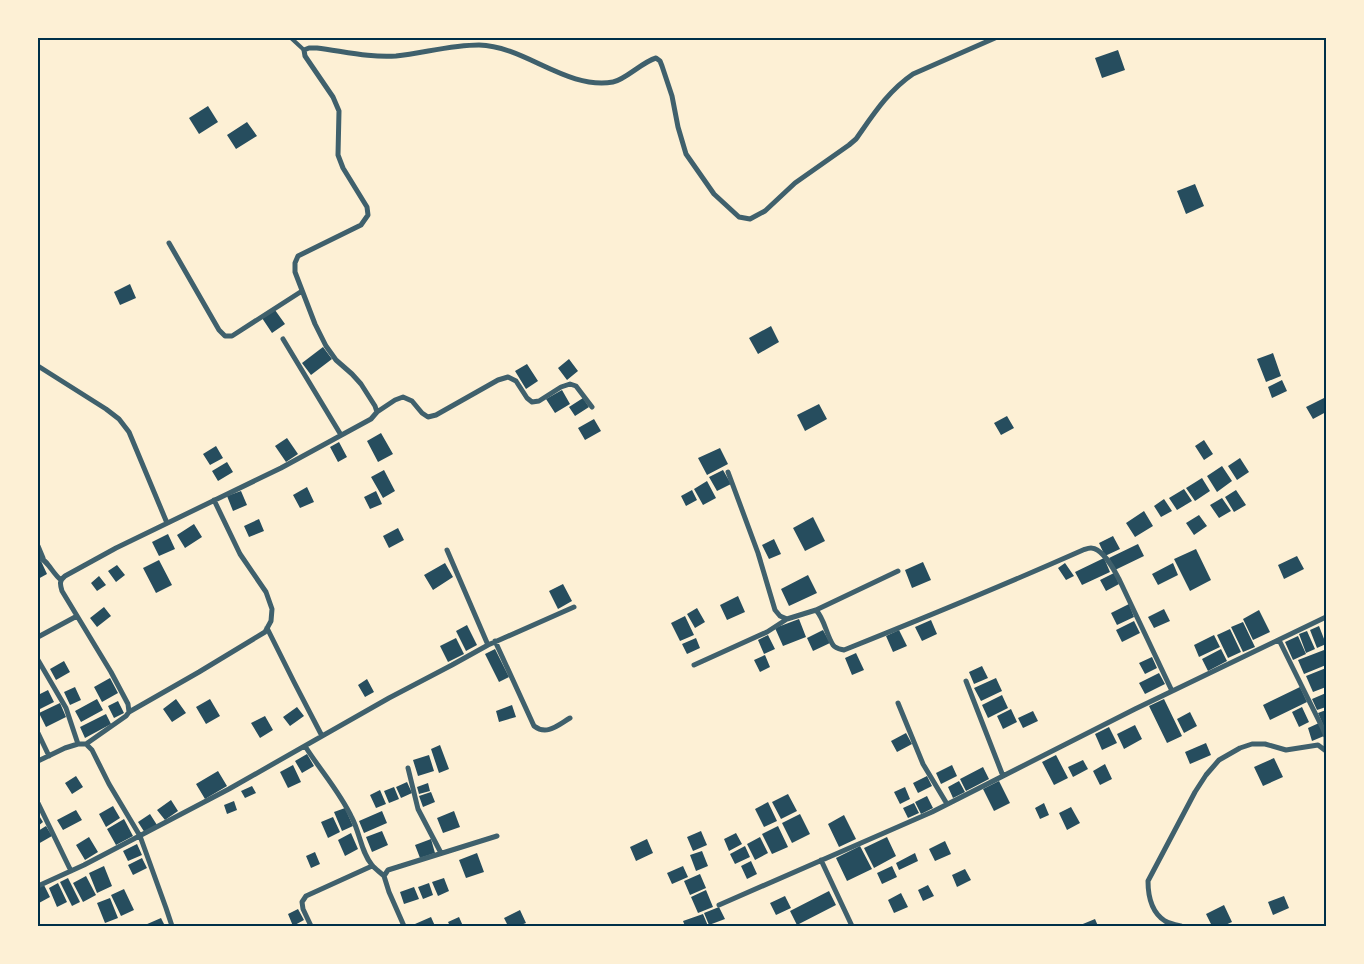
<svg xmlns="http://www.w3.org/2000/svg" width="1364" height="964" viewBox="0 0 1364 964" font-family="'Work Sans',sans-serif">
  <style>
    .building { fill: #264d5e }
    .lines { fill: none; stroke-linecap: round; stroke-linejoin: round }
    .service { stroke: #3f606c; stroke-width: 4 }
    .minor { stroke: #3f606c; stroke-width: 5 }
    .neatline { fill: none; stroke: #003049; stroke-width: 2 }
  </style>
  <rect width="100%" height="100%" fill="#fdf0d5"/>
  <!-- building -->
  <path class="building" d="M1118,50L1125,70L1102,78L1095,58Z
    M208,106L218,122L199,134L189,118Z
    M247,122L257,136L236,149L227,135Z
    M1195,184L1204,206L1186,214L1177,191Z
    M130,284L136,298L120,305L114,292Z
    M275,310L285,324L272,333L262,318Z
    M771,326L779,342L758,354L749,338Z
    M323,347L332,359L311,375L302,363Z
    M1273,353L1281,376L1266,382L1257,359Z
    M569,359L578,371L567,380L558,368Z
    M527,364L538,381L526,389L515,371Z
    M1282,380L1287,391L1272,398L1268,387Z
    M562,390L570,404L555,413L546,399Z
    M1326,397V412L1313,419L1306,407Z
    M583,398L589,407L575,416L569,407Z
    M819,404L827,419L805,431L797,415Z
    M1007,416L1014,428L1001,435L994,423Z
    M594,419L601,431L585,440L578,428Z
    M381,433L393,454L378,462L367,441Z
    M287,438L298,454L286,462L275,446Z
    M1204,440L1213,454L1204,460L1195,446Z
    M339,442L347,457L338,462L330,447Z
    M216,446L223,458L210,465L203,454Z
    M720,448L728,464L707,475L698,458Z
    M1240,458L1249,472L1237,480L1228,466Z
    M227,462L233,472L218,481L212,471Z
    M1222,466L1232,481L1217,492L1207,476Z
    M384,470L395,491L383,498L371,477Z
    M723,470L731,484L717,491L709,477Z
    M1202,478L1210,491L1195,501L1186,488Z
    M707,481L716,498L703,505L694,489Z
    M307,487L314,502L300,508L293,495Z
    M1184,489L1192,501L1177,510L1169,498Z
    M692,490L697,500L686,506L681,496Z
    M1236,490L1246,505L1234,512L1225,497Z
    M241,491L247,505L233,511L227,496Z
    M376,491L382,504L370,509L364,497Z
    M1222,498L1231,511L1219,518L1210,505Z
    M1164,499L1172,511L1161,517L1154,506Z
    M1144,511L1153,526L1135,537L1126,523Z
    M1199,515L1207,526L1194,535L1186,523Z
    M813,517L825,541L805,551L793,528Z
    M259,519L264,531L249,537L244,526Z
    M194,524L202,537L185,548L177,535Z
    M398,528L404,540L389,548L383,536Z
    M168,534L175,549L159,556L152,542Z
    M1113,536L1120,549L1105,556L1099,543Z
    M774,539L781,554L769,559L762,545Z
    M1138,544L1144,556L1115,570L1109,558Z
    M1196,549L1211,580L1190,591L1174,559Z
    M1297,556L1304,569L1284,579L1278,565Z
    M1104,558L1110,572L1082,585L1075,572Z
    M159,560L172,585L156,593L143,568Z
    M41,561L47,574L38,579V562Z
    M923,562L931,580L912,588L905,570Z
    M445,563L453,577L433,590L424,575Z
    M1065,563L1074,576L1066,580L1058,568Z
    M1173,563L1178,575L1158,585L1152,574Z
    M117,565L125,575L116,582L108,571Z
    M1114,573L1119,584L1106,591L1100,580Z
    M808,575L817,593L789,606L781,589Z
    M99,576L106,585L97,591L91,583Z
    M563,584L572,601L558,609L549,591Z
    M738,596L745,612L727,620L720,605Z
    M1129,604L1134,617L1117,625L1111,613Z
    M104,607L111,616L97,627L90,618Z
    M697,608L705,622L695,628L687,614Z
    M1164,609L1170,621L1154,628L1148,617Z
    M1259,610L1270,632L1253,640L1243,619Z
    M685,616L694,635L680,641L671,623Z
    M799,619L806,637L783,646L775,628Z
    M931,620L937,634L922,641L915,627Z
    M1134,621L1140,633L1122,642L1116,630Z
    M1243,622L1255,647L1243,652L1231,627Z
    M467,625L477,645L466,651L456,631Z
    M1319,626L1326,644L1317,648L1310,630Z
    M1230,629L1241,652L1228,658L1217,635Z
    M823,630L830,643L813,651L807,638Z
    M899,630L907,646L893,652L886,636Z
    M1307,631L1315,649L1306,653L1299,634Z
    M768,635L775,649L764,654L758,640Z
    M1214,635L1220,647L1199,657L1194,645Z
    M1298,636L1306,654L1293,660L1285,642Z
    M456,638L464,654L448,662L440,646Z
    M696,638L700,648L687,654L682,644Z
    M495,649L509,677L499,682L485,654Z
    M1221,649L1227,661L1208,671L1202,659Z
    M1324,650L1326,655V665L1304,674L1298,660Z
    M856,653L864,670L852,675L845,658Z
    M765,655L770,667L760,672L754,660Z
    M1152,657L1157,668L1145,674L1139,663Z
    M64,661L70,672L56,680L50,669Z
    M982,666L988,678L974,684L969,672Z
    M1326,668V687L1313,692L1306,676Z
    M1159,673L1165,684L1145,694L1139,683Z
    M110,678L118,693L102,702L94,687Z
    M996,678L1002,691L981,701L974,688Z
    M367,679L374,692L365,697L358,685Z
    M75,687L81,700L70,705L64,692Z
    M1300,687L1307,702L1270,720L1263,705Z
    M48,690L54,702L38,710V695Z
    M1326,693V707L1317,710L1312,699Z
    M1002,695L1008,708L988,718L982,705Z
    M97,699L103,710L81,722L75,711Z
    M176,699L186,713L172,722L163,709Z
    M210,699L220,716L206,724L196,707Z
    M1164,699L1182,736L1167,743L1149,706Z
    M118,701L124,713L114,718L108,706Z
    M60,703L66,717L46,727L39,713Z
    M512,705L516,717L499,722L496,711Z
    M297,707L304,716L290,726L283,717Z
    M1302,707L1309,722L1299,727L1292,712Z
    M1011,709L1017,722L1003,729L997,716Z
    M1326,710V726L1324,727L1318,713Z
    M1033,711L1038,721L1023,728L1018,718Z
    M1190,712L1197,726L1184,733L1177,719Z
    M106,714L111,724L85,738L80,727Z
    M265,716L273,730L260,738L251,723Z
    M1319,723L1324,736L1312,741L1308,728Z
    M1135,725L1142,739L1124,749L1117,734Z
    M1109,727L1117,743L1102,750L1095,734Z
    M906,733L912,744L897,752L891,741Z
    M1206,743L1211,755L1190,764L1185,752Z
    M440,745L449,769L439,773L431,749Z
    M307,754L314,766L302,773L295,761Z
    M429,755L434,771L418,776L413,760Z
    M1056,755L1068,778L1054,785L1042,762Z
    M1274,758L1283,777L1263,786L1254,767Z
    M1083,760L1088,769L1073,777L1068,767Z
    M1105,764L1112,779L1100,785L1093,771Z
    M293,765L301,782L288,788L280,772Z
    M952,765L957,776L941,784L936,773Z
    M983,767L989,779L966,791L960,779Z
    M218,771L227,786L205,799L196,784Z
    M76,776L83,787L72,794L65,783Z
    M927,776L932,786L918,793L913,783Z
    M959,781L965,792L953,798L948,787Z
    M999,781L1010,803L994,811L983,789Z
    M407,782L412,793L401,798L396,787Z
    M428,783L430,791L419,794L417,787Z
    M252,786L256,793L245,798L241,791Z
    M394,787L399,799L389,803L384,791Z
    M905,787L910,799L900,804L894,792Z
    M380,790L386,804L376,808L370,795Z
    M431,792L435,802L423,807L419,796Z
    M788,794L797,811L781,819L772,802Z
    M927,796L933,808L921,814L915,802Z
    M171,800L178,811L165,820L157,810Z
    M234,801L237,810L227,814L224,805Z
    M768,802L777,821L764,827L755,809Z
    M914,803L919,813L908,818L903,808Z
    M1044,803L1049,815L1040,819L1035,808Z
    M113,806L120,818L106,827L99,814Z
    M1071,807L1080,823L1067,830L1059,813Z
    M345,808L353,826L342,831L334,812Z
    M76,810L82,820L63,830L57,820Z
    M382,811L387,823L364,833L359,821Z
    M454,811L460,827L443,833L437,818Z
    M38,814L43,822L38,826Z
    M150,814L157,825L145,833L138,822Z
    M800,814L810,834L792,843L782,823Z
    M844,815L856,839L839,847L828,824Z
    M333,817L340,832L328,838L321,822Z
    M124,819L133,836L116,845L107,829Z
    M46,826L52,836L38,844V831Z
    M778,826L788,847L772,854L762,834Z
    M382,831L388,845L372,852L366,837Z
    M701,831L707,845L693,851L687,837Z
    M351,833L358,849L345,856L338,840Z
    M736,833L742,844L729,851L724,839Z
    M89,837L98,852L85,860L76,845Z
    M760,837L768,853L755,860L747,844Z
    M887,837L896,856L874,868L864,848Z
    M431,839L435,853L420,858L415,845Z
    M647,839L653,853L636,861L630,847Z
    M945,841L951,854L935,861L929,849Z
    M137,844L142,855L128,861L123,851Z
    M745,846L750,857L735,864L730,854Z
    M860,846L872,869L847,881L836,858Z
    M702,851L708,866L696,871L690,855Z
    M315,852L320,864L311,868L306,856Z
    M477,853L484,872L466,878L459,860Z
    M915,853L918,861L899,870L896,863Z
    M142,858L147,868L133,875L128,865Z
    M751,861L757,874L747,879L741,866Z
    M104,866L112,886L97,893L89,873Z
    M683,866L688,877L672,884L667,873Z
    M892,866L897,877L882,884L877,873Z
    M965,869L971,880L957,887L952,875Z
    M700,874L706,888L690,895L684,881Z
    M86,876L96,895L83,902L73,883Z
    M68,878L80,902L72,906L60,882Z
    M444,878L449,891L438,896L432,882Z
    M58,883L67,902L57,907L49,888Z
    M429,883L433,895L423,899L418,887Z
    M44,885L50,897L39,903L38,888Z
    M928,885L934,896L923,901L918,890Z
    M414,887L419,899L404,904L400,892Z
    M124,889L134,910L121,916L111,895Z
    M706,890L713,907L698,913L691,897Z
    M829,891L836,905L797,925L790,911Z
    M901,893L908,907L894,913L888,900Z
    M785,896L791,908L776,915L770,903Z
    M1284,896L1289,908L1273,915L1268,902Z
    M110,898L118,918L105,923L97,903Z
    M1224,905L1232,922L1223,926H1212L1206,914Z
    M719,907L725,919L709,925L704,913Z
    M298,909L304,920L293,926L288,914Z
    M520,910L526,923L518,926H508L504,918Z
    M703,914L708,926H685L683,921Z
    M431,917L435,926H416L415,924Z
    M459,917L463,926H450L448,922Z
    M161,918L165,926H146L145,925Z
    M1095,919L1098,926H1078Z"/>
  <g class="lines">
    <!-- service -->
    <path class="service" d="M291,38L304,50"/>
    <!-- minor -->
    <path class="minor" d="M169,243L219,330L225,336H232L302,291
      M283,339L341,435
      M38,366L106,409L119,419L129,432L167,523
      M377,412L395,400L403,397L412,401L422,413L428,417L436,415L498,380L508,377L516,381L527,398L532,402L539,401L561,387L570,384L576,386L592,407
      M728,472L758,553L775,610L780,616L787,619L816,610C825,620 826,634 833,645C836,649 840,649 844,650C924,618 1004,585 1083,550C1086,549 1088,548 1091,548C1103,548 1114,570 1119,579L1172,691
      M38,546L43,558
      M447,550L488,645
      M38,557C48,560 52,573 61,580
      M816,610L898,571
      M267,628L294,682L322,736
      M38,637L77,616
      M1279,640L1323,729L1326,737V751
      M495,641L534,726C547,736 558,725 570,718
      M38,660L66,708L78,744
      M694,665L767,632L787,619
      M966,681L1003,776
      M898,703L923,764L947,804
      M129,712L199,672L265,632L271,621L272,609L266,592L240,554L214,500
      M38,733L49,756
      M86,744L126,716L129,712L128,704L111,672L62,591C60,584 59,581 65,576L116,548L281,468L371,419L377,412L375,406L361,384L352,374L336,360L326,346L315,324L295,272V263L298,256L361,225L368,215L367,207L343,168L338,155L339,111L333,97L305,56L304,50L309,48H317C342,51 370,58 396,56C424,53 451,45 479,45C525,46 566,90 613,82C625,80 642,62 656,58L660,61L662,66L672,96L678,127L686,154L714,194L739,217L750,219L765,211L795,183L849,145L856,139C873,115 888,91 913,74L995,38
      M305,746C320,770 340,792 352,818C360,833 361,852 372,865C375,869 380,872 384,876
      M38,761L65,748L78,744H86L92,750L109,784L140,836L166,908L172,926
      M408,768L418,809L441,853
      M38,803L71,871
      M821,860L852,926
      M38,886L84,865L229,789L389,698L452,665L488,645L574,607
      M719,905L932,812L1135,709L1326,617
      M311,926L303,909L302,902L306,896L372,866
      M404,926L389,892L384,876L388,870L497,836
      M1181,926C1176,925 1170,924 1165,921C1151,912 1148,896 1148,881L1195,792L1206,775L1219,760L1240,748L1252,744H1265L1286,750L1318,745L1326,751"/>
  </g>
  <!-- border -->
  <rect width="1364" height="964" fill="none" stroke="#fdf0d5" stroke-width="78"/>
  <rect x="39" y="39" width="1286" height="886" class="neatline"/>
</svg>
